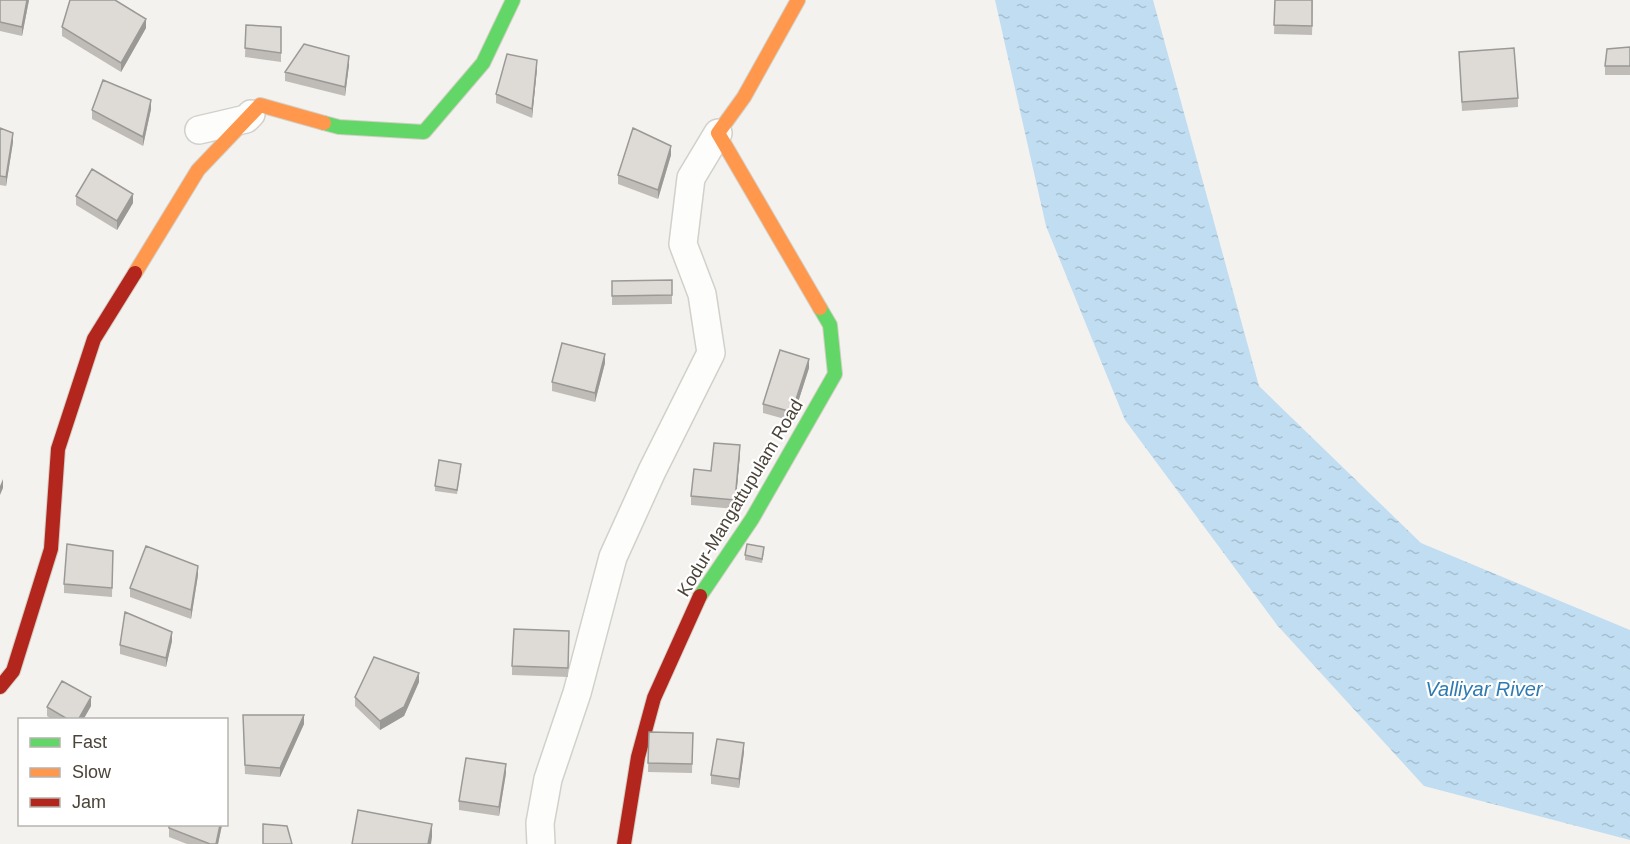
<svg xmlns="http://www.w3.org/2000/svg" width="1630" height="844" viewBox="0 0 1630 844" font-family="Helvetica,sans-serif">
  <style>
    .water { fill: url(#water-ripples) }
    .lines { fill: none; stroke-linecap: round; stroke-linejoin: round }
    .street-casing { stroke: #d2d0cb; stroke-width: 30 }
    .fast-casing { stroke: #d3cfc5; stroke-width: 16 }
    .slow-casing { stroke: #d3cfc5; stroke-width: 16 }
    .jam-casing { stroke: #d3cfc5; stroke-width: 16 }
    .street { stroke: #fdfdfc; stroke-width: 27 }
    .fast { stroke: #63d668; stroke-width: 14 }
    .slow { stroke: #ff974d; stroke-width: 14 }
    .jam { stroke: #b3261e; stroke-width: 14 }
    .wall { fill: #bfbcb8 }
    .shaded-wall { fill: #9b9996 }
    .building { fill: #dedbd6; stroke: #9b9996; stroke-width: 1.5 }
    .labels { text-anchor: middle; stroke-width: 4.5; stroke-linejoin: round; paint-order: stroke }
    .street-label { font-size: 18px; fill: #4b4439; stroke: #fff }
    .water-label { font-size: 20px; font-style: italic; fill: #2e7ab2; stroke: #fff }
  </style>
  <defs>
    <pattern id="water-ripples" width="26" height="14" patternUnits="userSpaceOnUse" patternTransform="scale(1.5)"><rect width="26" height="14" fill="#c0ddf1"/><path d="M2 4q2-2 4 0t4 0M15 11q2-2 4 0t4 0" fill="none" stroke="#a6bfcf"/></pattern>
  </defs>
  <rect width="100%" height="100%" fill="#f4f2ee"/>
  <!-- water -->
  <path class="water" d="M995,0H1153L1259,386L1421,543L1630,630V840L1424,786L1277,625L1125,420L1046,226Z"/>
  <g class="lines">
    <defs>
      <path id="street" d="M199,130L246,119L251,114
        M541,844L540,823L548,779L577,693L613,557L652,471L711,353L702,294L683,244L691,178L718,133"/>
      <path id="fast" d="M324,123L339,127L424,132L483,63L513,0
        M700,596L752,519L835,374L830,325L820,308"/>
      <path id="slow" d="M798,0L744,97L718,133L820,308
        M135,273L198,170L260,105L324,123"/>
      <path id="jam" d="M0,687L13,671L51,549L58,449L94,339L135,273
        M624,844L638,757L654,698L700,596"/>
    </defs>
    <!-- street casing -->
    <use href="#street" class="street-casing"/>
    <!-- fast casing -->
    <use href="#fast" class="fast-casing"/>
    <!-- slow casing -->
    <use href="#slow" class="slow-casing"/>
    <!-- jam casing -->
    <use href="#jam" class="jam-casing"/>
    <!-- street -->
    <use href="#street" class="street"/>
    <!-- fast -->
    <use href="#fast" class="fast"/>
    <!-- slow -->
    <use href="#slow" class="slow"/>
    <!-- jam -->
    <use href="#jam" class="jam"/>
  </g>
  <!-- wall -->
  <path class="wall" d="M0,0H29L22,36L0,31Z
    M1275,0H1313L1312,35L1274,34Z
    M246,25L281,27V62L245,57Z
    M62,27L146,28L121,72L62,36Z
    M1630,47V75H1605V66Z
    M1459,52L1518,98V107L1462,111Z
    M349,65L345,96L285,81V72Z
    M537,69L532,118L496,103V94Z
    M151,109L143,146L92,119V110Z
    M0,128L13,142L6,186L0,185Z
    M671,155L658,199L618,184V175Z
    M76,196L133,203L117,230L76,205Z
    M672,280V304L612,305V281Z
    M605,363L595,402L552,391V382Z
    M809,368L792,421L763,413V404Z
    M740,454L735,509L691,505V496L711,471Z
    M461,468L457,494L435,491V486Z
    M113,551L112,597L64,593V584Z
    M764,552L762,563L745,560V555Z
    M198,575L191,619L130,597V588Z
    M569,631L568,677L512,675V666Z
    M172,641L166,667L120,654V645Z
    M419,682L404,716L380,730L355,706V697Z
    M91,706L83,720H53L47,716V707Z
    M243,724H304L280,777L245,774Z
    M649,732L693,733L692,773L648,772Z
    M744,752L739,788L711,784V775Z
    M506,773L499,816L459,810V801Z
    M169,825H222L218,844H187L169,837Z"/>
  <!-- shaded-wall -->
  <path class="shaded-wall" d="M27,0H29L22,36V27Z
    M146,19V28L121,72V63Z
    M349,56V65L345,96V87Z
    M537,60V69L532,118V109Z
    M151,100V109L143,146V137Z
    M13,133V142L6,186V177Z
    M671,146V155L658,199V190Z
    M133,194V203L117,230V221Z
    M605,354V363L595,402V393Z
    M809,359V368L792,421V412Z
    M740,445V454L735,509V500Z
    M3,479V488L0,495V486Z
    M198,566V575L191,619V610Z
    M172,632V641L166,667V658Z
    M419,673V682L404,716L380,730V721Z
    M91,697V706L83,720H78Z
    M304,715V724L280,777V768Z
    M744,743V752L739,788V779Z
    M506,764V773L499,816V807Z
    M432,824V837L431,844H428Z
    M220,825H222L218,844H216Z"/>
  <!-- building -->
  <path class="building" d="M0,0H27L22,27L0,22Z
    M70,0H115L146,19L121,63L62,27Z
    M1275,0H1312V26L1274,25Z
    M246,25L281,27V53L245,48Z
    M304,44L349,56L345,87L285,72Z
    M1630,47V66H1605L1607,49Z
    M1514,48L1518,98L1462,102L1459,52Z
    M507,54L537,60L532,109L496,94Z
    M103,80L151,100L143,137L92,110Z
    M0,128L13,133L6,177L0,176Z
    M633,128L671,146L658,190L618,175Z
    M92,169L133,194L117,221L76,196Z
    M672,280V295L612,296V281Z
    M562,343L605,354L595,393L552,382Z
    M780,350L809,359L792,412L763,404Z
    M714,443L740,445L735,500L691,496L694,469L711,471Z
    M439,460L461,464L457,490L435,486Z
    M67,544L113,551L112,588L64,584Z
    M747,544L764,547L762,559L745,555Z
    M146,546L198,566L191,610L130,588Z
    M125,612L172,632L166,658L120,645Z
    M514,629L569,631L568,668L512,666Z
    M374,657L419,673L404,707L380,721L355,697Z
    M62,681L91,697L78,720H69L47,707Z
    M243,715H304L280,768L245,765Z
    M649,732L693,733L692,764L648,763Z
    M717,739L744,743L739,779L711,775Z
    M466,758L506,764L499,807L459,801Z
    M358,810L432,824L428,844H352Z
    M263,824L287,826L292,844H263Z
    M169,825H220L216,844H210L169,828Z"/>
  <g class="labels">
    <!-- street labels -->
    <g class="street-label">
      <text transform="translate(740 498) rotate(-59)" y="6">Kodur-Mangattupulam Road</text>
    </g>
    <!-- water labels -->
    <g class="water-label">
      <text x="1484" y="696">Valliyar River</text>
    </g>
  </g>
  <!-- legend -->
  <rect x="18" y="718" width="210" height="108" fill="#ffffff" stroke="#b7b4b0" stroke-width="1.5"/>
  <rect x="30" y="738" width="30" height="9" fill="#63d668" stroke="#b7b4b0" stroke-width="1.5"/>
  <text x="72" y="748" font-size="18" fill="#4b4439">Fast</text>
  <rect x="30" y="768" width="30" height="9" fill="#ff974d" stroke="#b7b4b0" stroke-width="1.5"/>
  <text x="72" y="778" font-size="18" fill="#4b4439">Slow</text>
  <rect x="30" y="798" width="30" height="9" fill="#b3261e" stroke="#b7b4b0" stroke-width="1.5"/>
  <text x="72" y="808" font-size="18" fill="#4b4439">Jam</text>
</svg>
